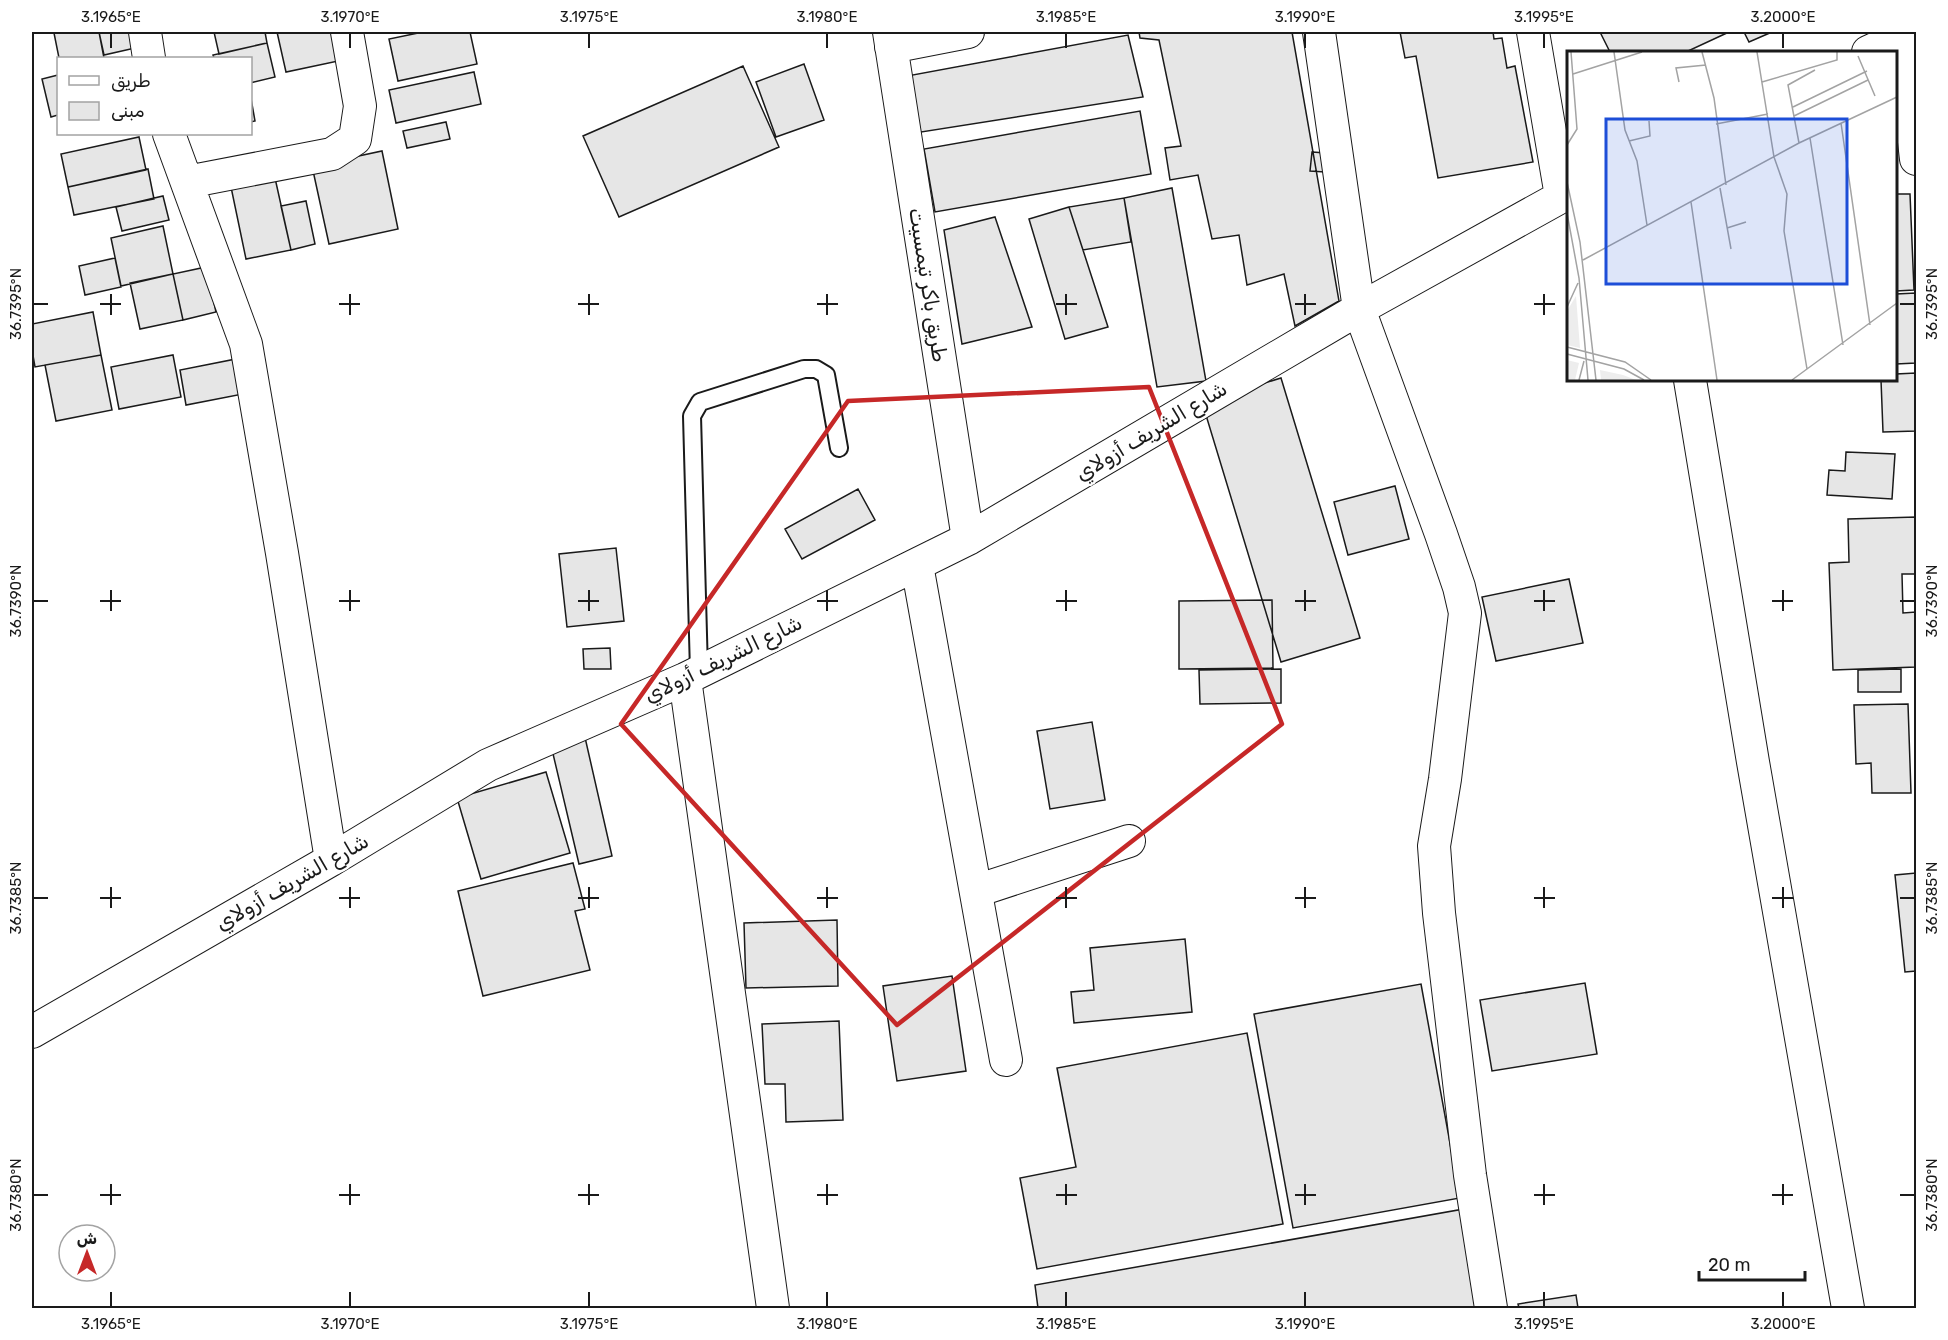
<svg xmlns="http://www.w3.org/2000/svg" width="1948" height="1340" viewBox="0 0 1948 1340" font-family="Rubik,Vazirmatn,sans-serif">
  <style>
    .building { fill: #e6e6e6; stroke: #1a1a1a; stroke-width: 1.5 }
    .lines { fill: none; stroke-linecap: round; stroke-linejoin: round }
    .lane-casing { stroke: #1a1a1a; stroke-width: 20 }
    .street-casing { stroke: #1a1a1a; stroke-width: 34 }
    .lane { stroke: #fff; stroke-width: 16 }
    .street { stroke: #fff; stroke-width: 32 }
    .marked { fill: none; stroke: #c62828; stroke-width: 4.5; stroke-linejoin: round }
    .ticks { fill: none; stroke: #1a1a1a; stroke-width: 2 }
    .labels { text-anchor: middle; stroke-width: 4.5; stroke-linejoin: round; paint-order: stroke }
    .street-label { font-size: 21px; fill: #1a1a1a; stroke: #fff }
    .inset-road { fill: none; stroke: #a3a3a3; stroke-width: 1.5 }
    .view { fill: #1d4ed8; fill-opacity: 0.15; stroke: #1d4ed8; stroke-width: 3 }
    .inset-edge { fill: none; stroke: #1a1a1a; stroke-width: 3 }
    .neatline { fill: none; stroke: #1a1a1a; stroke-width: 2 }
    .ticks-label { font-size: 15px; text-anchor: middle; fill: #1a1a1a }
  </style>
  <rect width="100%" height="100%" fill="#fff"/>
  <!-- building -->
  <path class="building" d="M60,32H99L104,58H59L54,33Z
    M99,32H141L144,46L104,55Z
    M214,32H265L267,43L219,54Z
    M277,32H337L343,60L286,72Z
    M423,32H470L477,64L398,81L389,39Z
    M1139,32H1292L1339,301L1295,326L1284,274L1247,285L1239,235L1212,239L1198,175L1170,180L1165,148L1181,146L1159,40L1140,38Z
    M1400,32H1493L1494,39L1502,38L1507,68L1515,66L1533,162L1438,178L1416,56L1405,58Z
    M1600,32H1729L1686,52H1610Z
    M1744,32H1772L1749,42Z
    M1128,35L1143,97L915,133L907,76Z
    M267,43L275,77L250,83V58H214L213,55Z
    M804,64L824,120L776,137L756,82Z
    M743,66L779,147L619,217L583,136Z
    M474,72L481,104L396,123L389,90Z
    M58,75V115L51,117L42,79Z
    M250,93L255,121L250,122Z
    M1140,111L1151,174L935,212L924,149Z
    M446,122L450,139L407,148L403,131Z
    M139,137L146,170L68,187L61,154Z
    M382,151L398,229L329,244L312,166Z
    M1312,152L1326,153L1325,172L1310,171Z
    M148,169L154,199L74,215L68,187Z
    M275,178L291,250L246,259L231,187Z
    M1172,188L1206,381L1157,387L1124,198Z
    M1896,194H1910L1914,290L1896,291Z
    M163,196L169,220L122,231L116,207Z
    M1124,198L1131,242L1083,250L1069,207Z
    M306,201L315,244L291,250L281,206Z
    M1069,207L1108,327L1065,339L1029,219Z
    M995,217L1032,327L962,344L944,230Z
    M163,226L173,274L121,286L111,238Z
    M115,258L121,287L85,295L79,266Z
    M206,267L216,312L183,320L173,274Z
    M173,274L183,320L140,329L130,283Z
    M1916,293V363L1896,364V294Z
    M93,312L101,355L35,367L32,350V324Z
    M101,355L112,410L56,421L45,365Z
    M173,355L181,397L119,409L111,367Z
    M236,359L243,394L186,405L180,370Z
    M1916,373V431L1883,432L1881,380H1896V374Z
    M1281,378L1360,638L1281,662L1202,402Z
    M1846,452L1895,454L1892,499L1827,495L1829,470L1845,471Z
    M1395,486L1409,539L1348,555L1334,502Z
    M858,489L875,520L802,559L785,529Z
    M1916,517V574H1902L1903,613L1916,612V667L1833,670L1829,563L1849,562L1848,519Z
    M616,548L624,621L567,627L559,554Z
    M1569,579L1583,643L1496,661L1482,597Z
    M1272,600L1273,668L1179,669V601Z
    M610,648L611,669H584L583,649Z
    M1281,669V703L1200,704L1199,670Z
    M1901,669V692H1858V670Z
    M1908,704L1911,793H1872L1871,763L1856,764L1854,705Z
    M1092,722L1105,800L1050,809L1037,731Z
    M584,733L612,856L579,864L550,741Z
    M546,772L570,853L481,879L457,798Z
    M573,863L585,909L575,911L590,970L483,996L458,891Z
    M1916,873V971L1905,972L1895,875Z
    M837,920L838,986L746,988L744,923Z
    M1185,939L1192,1012L1074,1023L1071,992L1094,990L1090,948Z
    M952,976L966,1071L897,1081L883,986Z
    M1585,983L1597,1054L1492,1071L1480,1000Z
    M1421,984L1460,1198L1293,1228L1254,1014Z
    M839,1021L843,1120L786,1122L785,1084H765L762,1024Z
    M1247,1033L1283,1224L1037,1269L1020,1178L1076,1167L1057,1068Z
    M1464,1209L1476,1308H1038L1035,1285Z
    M1576,1295L1578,1308H1519L1518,1304Z"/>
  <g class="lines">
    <defs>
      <path id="lane" d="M699,671L692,416L700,402L804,369H816L826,375L839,448"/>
      <path id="street" d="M145,32L149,58
        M889,32L968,539
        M1319,32L1359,309L1441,534L1459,587L1465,613L1445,779L1434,846L1439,913L1470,1175L1491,1308
        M1533,32L1561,196
        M1902,36L1916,159
        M891,47L968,32
        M1868,52L1911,32
        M169,134L246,344L282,553L331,860
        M187,182L332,154L355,139L360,106L347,32
        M1690,380L1753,762L1848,1308
        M917,565L1006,1060
        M685,679L773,1308
        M976,891L1129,841
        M32,1032L331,860L488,765L685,679L968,539L1359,309L1568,193"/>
    </defs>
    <!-- lane casing -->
    <use href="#lane" class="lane-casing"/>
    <!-- street casing -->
    <use href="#street" class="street-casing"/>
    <!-- lane -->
    <use href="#lane" class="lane"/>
    <!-- street -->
    <use href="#street" class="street"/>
  </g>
  <!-- marked area -->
  <path class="marked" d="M1149,387L1282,724L897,1025L621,724L848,401Z"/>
  <!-- ticks -->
  <path class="ticks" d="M111,33V48M350,33V48M589,33V48M827,33V48M1066,33V48M1305,33V48M1544,33V48M1783,33V48M111,294V315M350,294V315M589,294V315M827,294V315M1066,294V315M1305,294V315M1544,294V315M33,304H48M100,304H121M339,304H360M578,304H599M817,304H838M1056,304H1077M1295,304H1316M1534,304H1555M1900,304H1915M111,590V611M350,590V611M589,590V611M827,590V611M1066,590V611M1305,590V611M1544,590V611M1783,590V611M33,601H48M100,601H121M339,601H360M578,601H599M817,601H838M1056,601H1077M1295,601H1316M1534,601H1555M1772,601H1793M1900,601H1915M111,887V908M350,887V908M589,887V908M827,887V908M1066,887V908M1305,887V908M1544,887V908M1783,887V908M33,898H48M100,898H121M339,898H360M578,898H599M817,898H838M1056,898H1077M1295,898H1316M1534,898H1555M1772,898H1793M1900,898H1915M111,1184V1205M350,1184V1205M589,1184V1205M827,1184V1205M1066,1184V1205M1305,1184V1205M1544,1184V1205M1783,1184V1205M33,1195H48M100,1195H121M339,1195H360M578,1195H599M817,1195H838M1056,1195H1077M1295,1195H1316M1534,1195H1555M1772,1195H1793M1900,1195H1915M111,1292V1307M350,1292V1307M589,1292V1307M827,1292V1307M1066,1292V1307M1305,1292V1307M1544,1292V1307M1783,1292V1307"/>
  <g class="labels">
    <!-- street labels -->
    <g class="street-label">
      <text transform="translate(928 285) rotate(81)" y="7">طريق باكر تيمسيت</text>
      <text transform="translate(1151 431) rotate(-31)" y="7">شارع الشريف أزولاي</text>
      <text transform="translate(723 659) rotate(-26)" y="7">شارع الشريف أزولاي</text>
      <text transform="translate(292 882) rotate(-30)" y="7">شارع الشريف أزولاي</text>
    </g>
  </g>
  <!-- overview -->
  <g transform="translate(1567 51)">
    <rect width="330" height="330" fill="#fff"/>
    <path d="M9,245L13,297L0,294V260ZM0,309L12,312L8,329H0ZM33,319L56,324L69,329H34Z" fill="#ededed"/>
    <path class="inset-road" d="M47,1L58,79L70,110L80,174M135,1L147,47L159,134M190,1L207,106L220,143L217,180L240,318M291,5L308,45M6,23L75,1M112,31L109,17L139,14M195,31L270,9V1M226,56L300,20M227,65L301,29M274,72L303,274M149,73L201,63M243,87L276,294M62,90L83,85L82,70M232,92L221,34L248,19M0,94L10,78L4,1M0,131L13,191L29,329M153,137L164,198M124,151L150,329M0,162L12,227L21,329M160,177L179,171M16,209L232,92L330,46M0,256L11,232M0,296L58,311L84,329M0,303L57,318L77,329M12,329L17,310M225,329L330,252"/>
    <path class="view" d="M39,68H280V233H39Z"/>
    <rect width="330" height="330" class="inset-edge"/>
  </g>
  <!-- border -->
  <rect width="1948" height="1340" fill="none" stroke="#ffffff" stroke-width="66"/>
  <!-- legend -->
  <rect x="57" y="57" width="195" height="78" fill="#ffffff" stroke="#a3a3a3" stroke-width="1.5"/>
  <rect x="69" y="76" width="30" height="9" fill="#ffffff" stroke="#a3a3a3" stroke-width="1.5"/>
  <text x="111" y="87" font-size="18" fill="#1a1a1a">طريق</text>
  <rect x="69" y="102" width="30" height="18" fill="#e6e6e6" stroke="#a3a3a3" stroke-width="1.5"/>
  <text x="111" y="117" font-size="18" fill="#1a1a1a">مبنى</text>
  <!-- north arrow -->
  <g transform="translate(87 1253)"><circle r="28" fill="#ffffff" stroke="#a3a3a3" stroke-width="1.5"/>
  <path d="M0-4.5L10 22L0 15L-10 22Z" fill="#c62828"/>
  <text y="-9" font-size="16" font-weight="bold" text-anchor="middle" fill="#1a1a1a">ش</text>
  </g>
  <!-- scale -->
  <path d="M1699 1271v9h106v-9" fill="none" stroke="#1a1a1a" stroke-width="3"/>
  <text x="1708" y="1271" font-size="18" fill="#1a1a1a" stroke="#ffffff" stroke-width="4.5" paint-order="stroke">20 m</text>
  <rect x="33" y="33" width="1882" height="1274" class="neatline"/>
  <g class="ticks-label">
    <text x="111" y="22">3.1965°E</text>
    <text x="350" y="22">3.1970°E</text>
    <text x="589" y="22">3.1975°E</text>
    <text x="827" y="22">3.1980°E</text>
    <text x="1066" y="22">3.1985°E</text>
    <text x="1305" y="22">3.1990°E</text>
    <text x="1544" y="22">3.1995°E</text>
    <text x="1783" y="22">3.2000°E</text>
    <text transform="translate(16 304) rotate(-90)" y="5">36.7395°N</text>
    <text transform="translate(1932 304) rotate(-90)" y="5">36.7395°N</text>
    <text transform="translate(16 601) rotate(-90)" y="5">36.7390°N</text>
    <text transform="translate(1932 601) rotate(-90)" y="5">36.7390°N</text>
    <text transform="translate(16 898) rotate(-90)" y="5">36.7385°N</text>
    <text transform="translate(1932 898) rotate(-90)" y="5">36.7385°N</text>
    <text transform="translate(16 1195) rotate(-90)" y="5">36.7380°N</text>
    <text transform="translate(1932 1195) rotate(-90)" y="5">36.7380°N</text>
    <text x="111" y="1329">3.1965°E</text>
    <text x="350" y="1329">3.1970°E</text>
    <text x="589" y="1329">3.1975°E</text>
    <text x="827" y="1329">3.1980°E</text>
    <text x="1066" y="1329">3.1985°E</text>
    <text x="1305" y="1329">3.1990°E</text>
    <text x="1544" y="1329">3.1995°E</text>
    <text x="1783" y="1329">3.2000°E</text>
  </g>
</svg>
